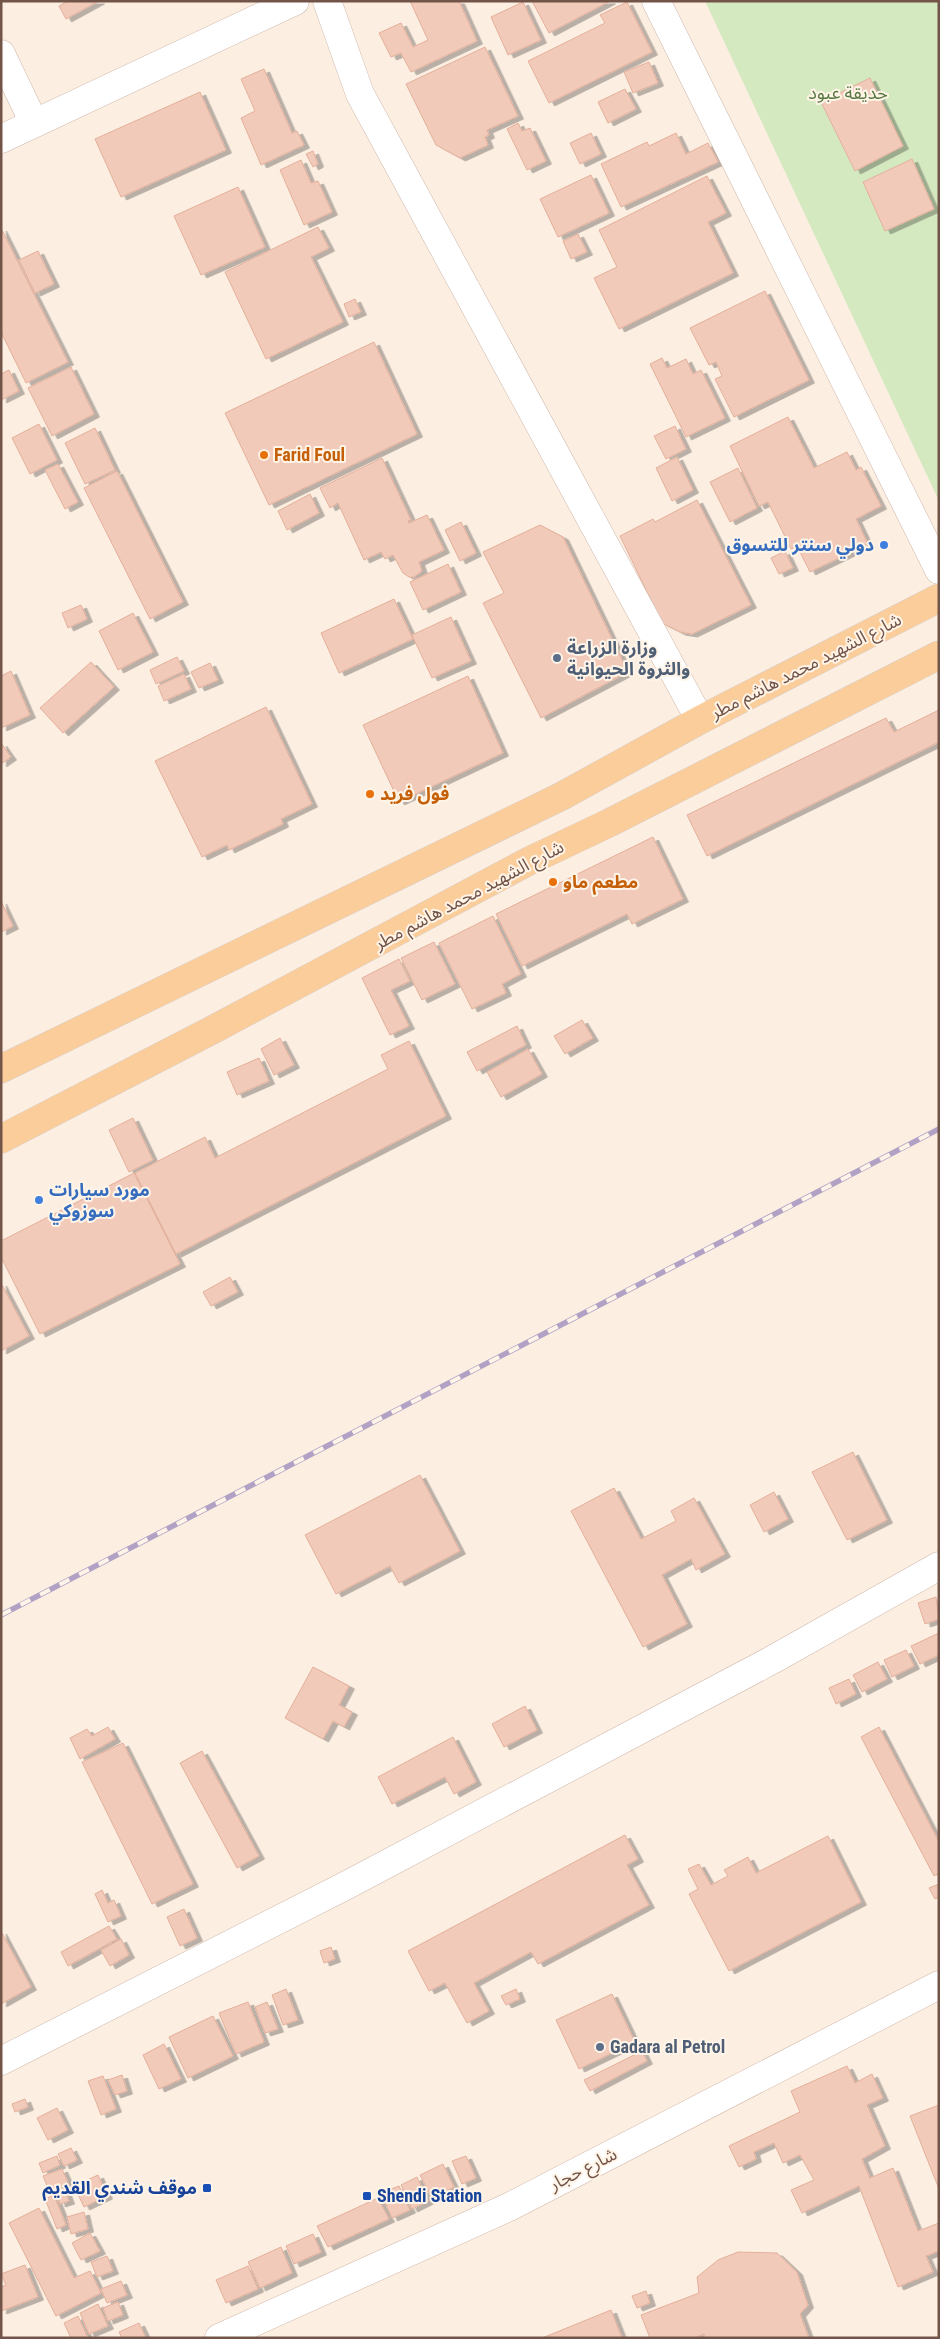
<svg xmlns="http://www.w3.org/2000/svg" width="940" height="2339" viewBox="0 0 940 2339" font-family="'Roboto Condensed','Noto Sans Arabic',sans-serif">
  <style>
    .green { fill: #d5e9c1 }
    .building { fill: #f1caba; stroke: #e4af9a; filter: url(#shadow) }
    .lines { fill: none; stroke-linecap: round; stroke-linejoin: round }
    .street-casing { stroke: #cfb8ac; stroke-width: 29 }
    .secondary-casing { stroke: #d2b7a9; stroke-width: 29 }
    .primary-casing { stroke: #d8cfcc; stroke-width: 29 }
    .street { stroke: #fff; stroke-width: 28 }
    .secondary { stroke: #fff; stroke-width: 28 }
    .primary { stroke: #fbcd9a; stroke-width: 28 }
    .rail-casing { stroke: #b1a1c5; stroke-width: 5.5 }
    .rail { stroke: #fff4e8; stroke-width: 4; stroke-dasharray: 11; stroke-linecap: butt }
    .food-dot { fill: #e8710a; stroke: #fff4e8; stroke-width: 2 }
    .shop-dot { fill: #3f7fe0; stroke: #fff4e8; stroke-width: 2 }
    .service-dot { fill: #5c6f8a; stroke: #fff4e8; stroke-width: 2 }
    .transit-dot { fill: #1a4fb4; stroke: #fff4e8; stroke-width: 2 }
    .labels { text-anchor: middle; stroke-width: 4; stroke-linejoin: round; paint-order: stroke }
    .park-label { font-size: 18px; fill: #577941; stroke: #fff4e8 }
    .food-label { font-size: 18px; font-weight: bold; fill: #c56008; stroke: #fff4e8; text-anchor: start }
    .shop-label { font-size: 18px; font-weight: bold; fill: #366cbe; stroke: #fff4e8; text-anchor: end }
    .service-label { font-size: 18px; font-weight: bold; fill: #4e5e75; stroke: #fff4e8; text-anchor: start }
    .street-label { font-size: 18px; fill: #735449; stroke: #fff4e8 }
    .transit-label { font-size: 18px; font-weight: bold; fill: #164399; stroke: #fff4e8; text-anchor: end }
  </style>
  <defs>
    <filter id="shadow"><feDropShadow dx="5.5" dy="3" stdDeviation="0" flood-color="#0004"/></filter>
  </defs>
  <rect width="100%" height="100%" fill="#fcefe2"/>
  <!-- green -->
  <path class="green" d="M705,1H939V501Z"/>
  <!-- building -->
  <path class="building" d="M68,1H99L66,19L59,6Z
    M410,1H459L477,41L411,72L401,53L391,57L379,33L401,23L413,47L428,40Z
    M532,1H610L549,33Z
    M523,2L541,40L508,55L491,17Z
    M627,2L652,52L549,103L528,61L605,23L600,15Z
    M485,47L518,116L487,130L489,135L485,137L488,145L460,158L436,145L406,84Z
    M649,62L658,83L633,93L624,72Z
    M264,69L292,133L297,131L304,145L261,165L241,118L255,111L241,79Z
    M870,78L903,146L855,171L821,102Z
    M625,89L636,109L608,123L598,102Z
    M200,92L226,150L121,197L95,139Z
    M518,123L522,131L530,128L546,161L527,170L507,129Z
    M591,133L601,154L580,164L570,143Z
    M676,133L686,154L708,143L718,162L621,207L601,164L647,142L649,146Z
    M313,151L318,164L313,167L306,154Z
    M912,159L934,209L885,231L863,182Z
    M301,160L311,183L318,181L332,212L304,225L280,170Z
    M591,175L609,213L558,237L540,199Z
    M707,176L726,213L708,222L733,273L619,329L594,278L617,267L599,230Z
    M238,187L265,247L201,275L174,216Z
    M318,227L329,248L311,257L343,322L266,359L225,272Z
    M1,228L68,362L26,383L1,332Z
    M578,234L587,252L571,259L563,241Z
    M38,251L54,284L35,293L19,260Z
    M765,291L809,380L734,417L715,379L722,376L716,362L709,365L690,328Z
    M355,299L361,312L349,317L344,304Z
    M374,342L417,434L269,505L225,413Z
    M662,358L667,368L686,359L693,374L701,370L725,418L686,437L650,364Z
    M71,367L94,414L52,436L28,388Z
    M9,370L19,391L1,400V374Z
    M788,417L814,468L847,452L856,470L861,467L881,506L856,519L868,544L810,572L797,546L791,549L768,502L759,506L730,446Z
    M39,424L57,460L30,474L12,438Z
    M675,426L686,449L666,459L654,436Z
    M95,428L115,470L85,484L65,443Z
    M677,457L693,490L672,501L656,468Z
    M382,458L411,520L408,521L409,523L427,515L444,550L419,562L422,571L414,577H409L403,573L393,555L385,559L381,552L364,560L338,503L330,508L320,488Z
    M58,464L78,502L65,509L45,470Z
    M738,468L757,508L730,522L710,482Z
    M117,471L183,602L150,619L84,488Z
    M310,494L319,513L287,530L278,511Z
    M697,500L751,605L692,634L680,632L662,623L620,536L653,519L655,522Z
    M461,522L476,553L460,561L445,530Z
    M540,525L563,537L628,672L541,718L483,603L504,593L483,552Z
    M785,551L793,568L779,574L771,558Z
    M448,564L461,592L423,610L410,582Z
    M394,599L413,639L339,673L321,633Z
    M81,605L87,619L68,628L62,613Z
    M133,613L153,652L118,670L99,631Z
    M451,617L471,661L432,678L412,635Z
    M177,657L184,671L156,684L150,670Z
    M91,662L114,687L63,733L40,708Z
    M210,663L218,680L199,688L191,672Z
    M11,671L30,715L1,728V676Z
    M184,674L191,689L164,701L158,686Z
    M468,676L503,753L399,802L363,725Z
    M266,707L312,804L281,819L283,824L229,850L227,845L202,857L155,761Z
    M939,710V742L707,856L687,815L886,718L894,732Z
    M1,743L11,757L1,764Z
    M653,837L683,899L632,924L627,914L522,966L496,914Z
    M1,901L13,926L1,932Z
    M493,916L521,974L502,984L506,993L472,1009L439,943Z
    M434,942L455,984L422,1000L401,958Z
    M399,959L410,981L391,990L409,1026L390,1035L362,978Z
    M582,1020L593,1038L565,1054L554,1036Z
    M517,1026L526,1045L477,1071L467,1052Z
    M280,1038L294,1065L274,1075L261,1049Z
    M409,1041L446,1116L176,1254L135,1173L205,1137L215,1158L388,1069L381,1055Z
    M528,1049L542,1074L501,1097L487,1072Z
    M259,1058L269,1081L237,1095L227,1072Z
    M133,1118L153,1160L129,1172L109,1130Z
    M134,1173L180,1264L40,1334L1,1257V1241Z
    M230,1277L238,1292L211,1306L203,1292Z
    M1,1283L29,1336L1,1351Z
    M853,1452L887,1520L847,1540L812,1472Z
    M420,1475L460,1551L399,1583L390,1566L336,1594L305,1535Z
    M614,1488L641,1539L676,1521L671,1511L694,1498L725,1554L696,1570L691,1559L662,1575L687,1624L643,1647L571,1511Z
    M774,1492L788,1519L764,1532L750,1505Z
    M936,1597L939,1619L925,1624L918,1603Z
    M939,1633V1655L920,1664L911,1646Z
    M906,1650L914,1666L892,1677L884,1660Z
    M878,1662L887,1679L862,1692L853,1675Z
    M313,1667L349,1686L339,1705L352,1712L344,1727L333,1721L323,1739L285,1718Z
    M849,1679L856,1694L836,1704L829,1688Z
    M525,1706L537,1730L504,1747L492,1724Z
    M108,1727L115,1739L80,1759L70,1738L87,1729L92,1736Z
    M879,1727L939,1842V1873L934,1876L861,1737Z
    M453,1737L476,1782L454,1794L445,1777L392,1804L378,1777Z
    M123,1743L193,1884L152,1904L82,1762Z
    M202,1751L259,1856L237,1868L180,1763Z
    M625,1835L638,1859L627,1865L649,1905L538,1964L531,1952L474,1983L489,2011L467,2023L445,1983L429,1991L408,1951Z
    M828,1836L861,1902L729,1971L689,1894L698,1889L688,1869L699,1864L711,1885L728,1876L724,1870L748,1857L756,1873Z
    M939,1884V1897L935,1899L929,1888Z
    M102,1890L108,1903L114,1900L121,1916L108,1922L95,1894Z
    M184,1909L197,1938L180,1946L167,1917Z
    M109,1926L117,1939L68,1966L61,1952Z
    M1,1931L31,1987L1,2004Z
    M121,1939L129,1955L110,1966L101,1950Z
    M331,1947L335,1959L324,1963L320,1951Z
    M286,1989L298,2020L283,2025L272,1995Z
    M516,1989L520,1999L506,2005L501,1996Z
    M612,1994L635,2042L579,2069L556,2020Z
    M248,2002L264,2042L236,2054L219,2013Z
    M267,2002L278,2029L265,2033L255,2007Z
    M213,2016L233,2056L188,2078L169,2037Z
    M164,2044L181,2079L159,2089L143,2055Z
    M642,2051L647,2061L590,2091L584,2080Z
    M847,2066L855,2083L872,2074L883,2098L867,2105L885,2146L862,2159L870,2178L893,2168L918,2231L939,2223V2251L926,2256L933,2272L898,2287L859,2186L802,2213L791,2190L814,2180L800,2155L783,2163L774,2143L754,2152L756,2159L739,2167L729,2146L800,2112L791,2091Z
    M122,2075L127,2091L115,2095L108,2080Z
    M103,2076L116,2109L101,2115L88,2081Z
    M25,2099L28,2107L15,2112L12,2104Z
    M939,2105V2189L910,2116Z
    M57,2108L68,2130L48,2140L37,2118Z
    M71,2148L77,2160L64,2166L58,2154Z
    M57,2156L60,2165L43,2173L39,2163Z
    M466,2156L476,2178L462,2184L452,2161Z
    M443,2164L454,2187L432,2198L420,2175Z
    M62,2169L69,2185L50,2193L43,2176Z
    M98,2175L107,2196L84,2207L74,2186Z
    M417,2177L428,2201L412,2209L401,2185Z
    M399,2186L410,2210L392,2218L381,2193Z
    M65,2190L69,2201L60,2204L57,2194Z
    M54,2195L66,2225L57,2229L45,2199Z
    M378,2198L389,2219L328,2247L317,2226Z
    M39,2208L74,2278L90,2271L101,2293L56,2316L9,2223Z
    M84,2212L88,2229L71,2234L67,2217Z
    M90,2233L100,2251L81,2260L72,2243Z
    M313,2234L321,2252L294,2264L286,2246Z
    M281,2247L292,2273L260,2288L248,2262Z
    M738,2252L777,2253L797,2272L808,2305L800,2314L809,2338H705L704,2334L695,2338H650L641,2315L699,2293L697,2277L718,2260Z
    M107,2256L113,2271L97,2277L91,2262Z
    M25,2265L38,2297L1,2311V2287L6,2285L1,2274Z
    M248,2266L258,2289L226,2303L216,2280Z
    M121,2281L127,2295L107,2303L101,2289Z
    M646,2291L650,2303L637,2308L632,2296Z
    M118,2302L123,2315L108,2321L103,2308Z
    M98,2304L108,2326L89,2334L80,2313Z
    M611,2310L622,2338H542Z
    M78,2316L88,2338H71L64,2323Z
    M139,2323L146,2338H122L119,2332Z"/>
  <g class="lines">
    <defs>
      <path id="street" d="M327,1L360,94L700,720
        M656,1L939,570
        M1,54L34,123
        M1,139L295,1
        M1,2061L347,1885L772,1660L939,1566"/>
      <path id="secondary" d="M219,2338L509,2207L939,1985"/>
      <path id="primary" d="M1,1069L562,796L700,720L939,598
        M1,1139L216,1028L529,861L609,823L939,655"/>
    </defs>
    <!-- street casing -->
    <use href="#street" class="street-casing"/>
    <!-- secondary casing -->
    <use href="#secondary" class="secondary-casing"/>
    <!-- primary casing -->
    <use href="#primary" class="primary-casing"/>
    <!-- street -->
    <use href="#street" class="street"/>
    <!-- secondary -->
    <use href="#secondary" class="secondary"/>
    <!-- primary -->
    <use href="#primary" class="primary"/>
    <defs>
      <path id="rail" d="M1,1615L939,1129"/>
    </defs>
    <!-- rail casing -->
    <use href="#rail" class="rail-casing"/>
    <!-- rail -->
    <use href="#rail" class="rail"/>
  </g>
  <!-- markers -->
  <g class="food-dot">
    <circle cx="264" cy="455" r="5"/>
    <circle cx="370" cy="794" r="5"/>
    <circle cx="553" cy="882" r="5"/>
  </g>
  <g class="shop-dot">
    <circle cx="884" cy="545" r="5"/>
    <circle cx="39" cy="1200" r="5"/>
  </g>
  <g class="service-dot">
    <circle cx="557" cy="658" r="5"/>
    <circle cx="600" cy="2047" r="5"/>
  </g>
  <g class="transit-dot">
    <rect x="202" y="2183" width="10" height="10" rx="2.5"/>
    <rect x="362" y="2191" width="10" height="10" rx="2.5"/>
  </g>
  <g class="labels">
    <!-- park labels -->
    <g class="park-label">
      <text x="848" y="99">حديقة عبود</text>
    </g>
    <!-- food labels -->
    <g class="food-label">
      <text x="274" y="461">Farid Foul</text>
      <text x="380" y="800">فول فريد</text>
      <text x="563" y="888">مطعم ماو</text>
    </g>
    <!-- shop labels -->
    <g class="shop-label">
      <text x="874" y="551">دولي سنتر للتسوق</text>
      <text x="49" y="1196" text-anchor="start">مورد سيارات<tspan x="49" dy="21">سوزوكي</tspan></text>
    </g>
    <!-- service labels -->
    <g class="service-label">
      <text x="567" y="654">وزارة الزراعة<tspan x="567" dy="21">والثروة الحيوانية</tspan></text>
      <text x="610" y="2053">Gadara al Petrol</text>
    </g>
    <!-- street labels -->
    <g class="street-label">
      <text transform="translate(806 666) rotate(-27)" y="6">شارع الشهيد محمد هاشم مطر</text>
      <text transform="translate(469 895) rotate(-28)" y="6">شارع الشهيد محمد هاشم مطر</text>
      <text transform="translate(583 2169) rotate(-27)" y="6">شارع حجار</text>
    </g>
    <!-- transit labels -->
    <g class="transit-label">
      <text x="197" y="2194">موقف شندي القديم</text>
      <text x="377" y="2202" text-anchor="start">Shendi Station</text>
    </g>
  </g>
  <!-- border -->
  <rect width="940" height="2339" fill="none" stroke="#735449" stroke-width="5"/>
</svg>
